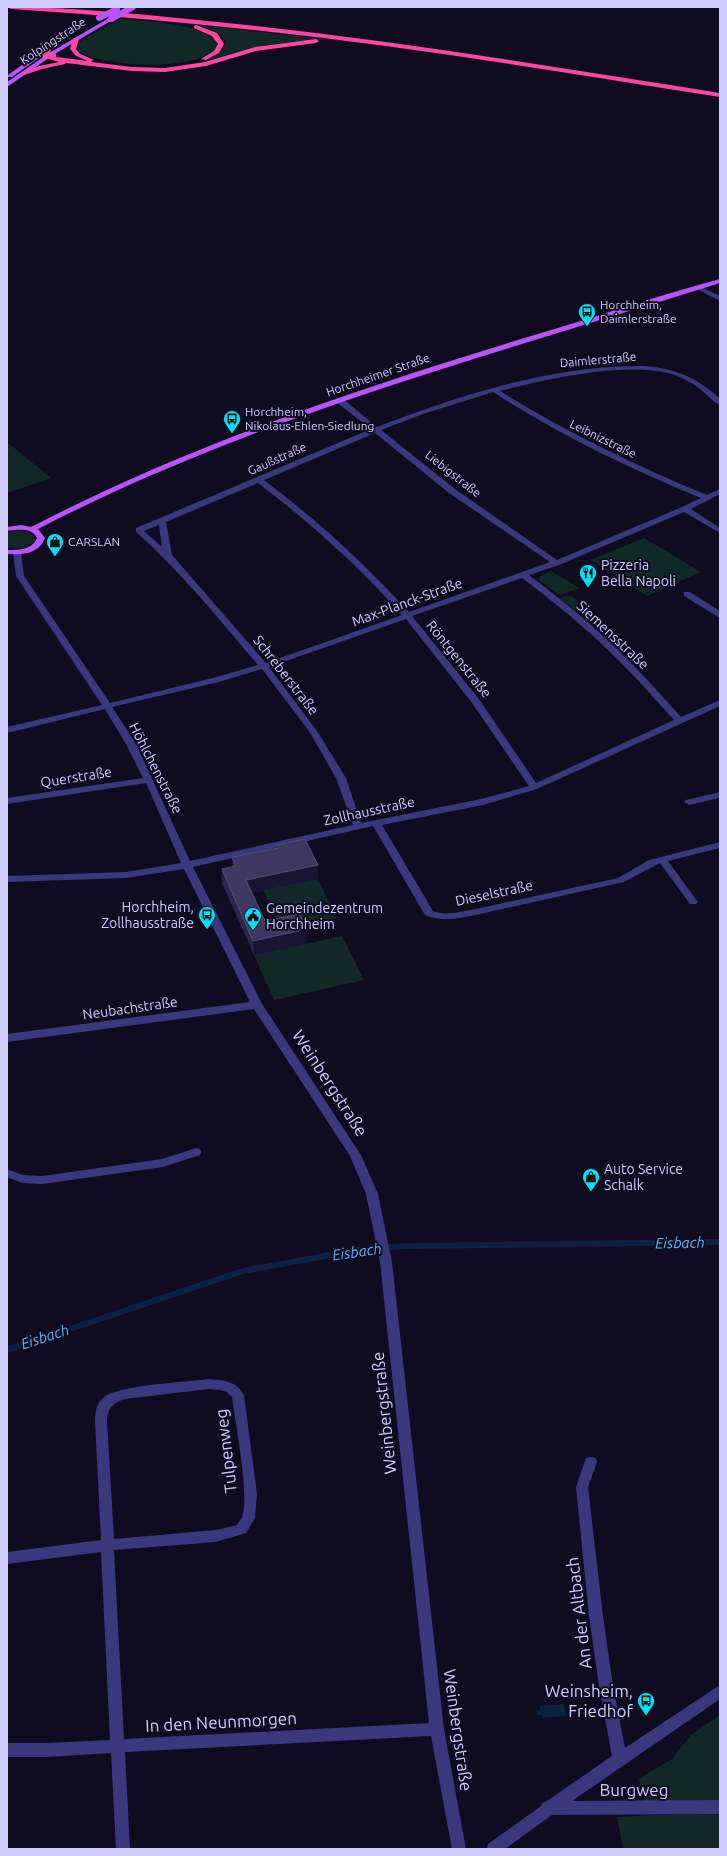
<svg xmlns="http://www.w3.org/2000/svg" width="727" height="1856" viewBox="0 0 727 1856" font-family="Ubuntu,sans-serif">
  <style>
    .green { fill: #102927 }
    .water { fill: #0c2243 }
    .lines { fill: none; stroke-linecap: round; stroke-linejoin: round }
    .stream { stroke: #0c2243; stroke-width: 6 }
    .minor { fill: #39377e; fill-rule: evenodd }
    .major { fill: #ba52fe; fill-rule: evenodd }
    .highway { fill: #fe46a2; fill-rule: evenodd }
    .major-bridge { stroke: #ba52fe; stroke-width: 6 }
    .wall { fill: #2c254d }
    .shaded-wall { fill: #191433 }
    .building { fill: #3e3760; stroke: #544e79 }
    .labels { text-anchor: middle; stroke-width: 4; stroke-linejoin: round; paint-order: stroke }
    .far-street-label { font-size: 12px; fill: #cfcbff; stroke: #0f0c1f }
    .far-poi-label { font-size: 12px; fill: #cfcbff; stroke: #0f0c1f; text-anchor: start }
    .poi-label { font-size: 14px; fill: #cfcbff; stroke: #0f0c1f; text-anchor: start }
    .street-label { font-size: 14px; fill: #cfcbff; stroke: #0f0c1f }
    .water-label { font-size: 15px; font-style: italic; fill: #59b5fe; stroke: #0f0c1f }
    .near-street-label { font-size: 17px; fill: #cfcbff; stroke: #0f0c1f }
    .near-poi-label { font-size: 17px; fill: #cfcbff; stroke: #0f0c1f; text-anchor: end }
  </style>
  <rect width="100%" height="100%" fill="#0f0c1f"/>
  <!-- green -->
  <path class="green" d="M120,19C152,22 186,22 215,38L217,46C203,74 81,67 76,46L79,42Z
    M198,25L332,40C291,40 250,45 212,60L210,59L223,50L226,41L219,33Z
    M7,442L51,478L7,493Z
    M16,531L27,532L34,536L35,541L24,548H7V533Z
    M644,538L701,572L647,596L590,560Z
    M551,571L579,588L559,595L540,581L539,578L540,576Z
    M570,595L580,603L576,604L584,610L577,612L560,598Z
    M318,879L337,919L281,930L263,890Z
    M342,936L364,980L274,1000L254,955Z
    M720,1715V1801L645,1803L639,1779L672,1759L691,1735Z
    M720,1812V1849H623L617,1817Z"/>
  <!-- water -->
  <path class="water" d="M564,1704L566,1716L542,1718L541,1715H537L536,1710H540V1706Z"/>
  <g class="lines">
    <!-- stream -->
    <path class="stream" d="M7,1350L243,1271L357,1250L405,1246L720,1242"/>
    <!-- minor -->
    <path class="minor" d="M699,286L720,296V301L697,289V287Z
      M636,366C670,366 696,376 720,399V405C715,403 710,398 706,394C697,386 686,379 675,375C630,360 546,379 500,391C566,432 635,465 707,495L720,489V494L691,509L720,528V533L684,512L559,565L529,575C561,599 592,624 620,652C642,673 661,695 681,717L720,700V706L537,789L483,805L382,825L433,911C445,916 458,912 471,910L618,878L649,860L720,842V848L668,861L698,902L696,904H690L660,863L624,882L471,916C455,919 441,922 425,915L373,826L193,867L262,1004L361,1155L378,1194L392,1262L444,1729L466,1849H452L431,1736L125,1752L130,1849H116L111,1753L47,1757H7V1743H47L110,1740L101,1552L7,1564V1552L101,1540L95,1421C95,1413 96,1404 103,1398C116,1385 188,1382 209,1379C223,1380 237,1381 244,1395L257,1494L255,1518L246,1533L216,1542L114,1550L124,1739L429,1723L380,1262L366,1194L350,1156L254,1009L7,1042V1034L250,1002L184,869L126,878L7,882V876L126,872L181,863L146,783L7,804V798L143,778L126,744L105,709L7,733V727L102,705L16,576L13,552L17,550L21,552L24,576L110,703L213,678L258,665C219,619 181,572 136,532V528L371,429L336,402V398H342L377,427C460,395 547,367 636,366ZM493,392C559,435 628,468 701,498L682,507L557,560L455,489L381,430L423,414ZM375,433L449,493L550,562L409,612C363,562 318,521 264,480ZM258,483C311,523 357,565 402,615L266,663L172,555L166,522ZM159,525L162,547L144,531ZM522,578C554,602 585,627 613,655C635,676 654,698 674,720L536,783L479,699L412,616ZM406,619L472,703L529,786L481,799L361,823L346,778L317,731L269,667ZM262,669L309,731L336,778L353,825L190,861L136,744L112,707L219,682ZM209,1389C218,1390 226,1389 232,1397C235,1422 250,1496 242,1517C241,1520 238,1522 237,1525L216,1530L114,1539L107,1421C108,1408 112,1403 125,1399Z
      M684,592H690L720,611V618L684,596Z
      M720,792V798L689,805L684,802L686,800Z
      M196,1148L200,1149L202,1152L200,1155L163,1167L42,1184L22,1183L7,1177V1169L23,1175L42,1176L162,1159Z
      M591,1457L596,1458L597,1462L588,1487L603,1616L613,1686L625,1748L720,1685V1699L572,1801L720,1800V1814L552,1815L505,1849H486L488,1844L541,1806L542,1803L547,1801L612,1756L599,1686L589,1616L576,1487L586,1458Z"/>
    <!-- major -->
    <path class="major" d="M109,18L114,19L53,55L7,87V82L49,53Z
      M52,44L57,45L12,77H8V75Z
      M720,279V283C489,356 254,417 38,529L45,538C39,554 22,555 7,554V550C19,550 32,550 37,538C31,527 17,530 7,531V527L21,525L31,527C199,440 381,381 561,327C614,311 667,293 720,279Z"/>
    <!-- highway -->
    <path class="highway" d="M8,7C81,7 155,16 227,23C392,40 556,67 720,93V97C611,80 503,62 393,47C266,30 139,17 11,9Z
      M196,25L217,33L224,44L219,53L206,60L201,59L214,51L218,44L212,36L194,28V26Z
      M76,37L79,39L76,49L80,54L92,59L93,60L91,62L132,67L165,68L205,62L255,47L316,39L319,41L316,43L256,51L206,66L165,72L132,71L66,63L65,64L42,69L24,75L21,73L39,66L59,62L46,58H32V56L43,54L45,48L48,46L51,48L50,53L56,54V57L88,61L76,56L70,49L73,39Z"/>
    <!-- major-bridge -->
    <path class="major-bridge" d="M99,18L117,9
      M111,19L133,7"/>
  </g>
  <!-- wall -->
  <path class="wall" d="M277,845L318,865V879L252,893L265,921L307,929V944L254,955L222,883V869L233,867L232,857L277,848Z"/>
  <!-- shaded-wall -->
  <path class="shaded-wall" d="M318,865V879L246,894V880Z
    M307,929V944L254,955L253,941Z"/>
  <!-- building -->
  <path class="building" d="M305,839L318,865L246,880L265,921L300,914L307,929L253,941L222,869L236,866L232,857L279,848L277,845Z"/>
  <!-- icons -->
  <defs>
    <symbol id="bus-pin" viewBox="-11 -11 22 30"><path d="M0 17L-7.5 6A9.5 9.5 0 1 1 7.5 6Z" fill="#02e0f4" stroke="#0f0c1f"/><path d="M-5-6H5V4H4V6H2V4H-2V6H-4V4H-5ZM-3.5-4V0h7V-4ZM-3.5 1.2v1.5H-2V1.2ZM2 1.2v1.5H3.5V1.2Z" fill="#111"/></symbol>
    <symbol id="shop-pin" viewBox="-11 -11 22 30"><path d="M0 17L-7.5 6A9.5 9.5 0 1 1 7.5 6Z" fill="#02e0f4" stroke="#0f0c1f"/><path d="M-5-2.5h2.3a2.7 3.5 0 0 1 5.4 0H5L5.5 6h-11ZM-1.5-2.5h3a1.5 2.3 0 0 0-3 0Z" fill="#111"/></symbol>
    <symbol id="restaurant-pin" viewBox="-11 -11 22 30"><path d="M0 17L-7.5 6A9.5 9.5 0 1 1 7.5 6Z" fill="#02e0f4" stroke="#0f0c1f"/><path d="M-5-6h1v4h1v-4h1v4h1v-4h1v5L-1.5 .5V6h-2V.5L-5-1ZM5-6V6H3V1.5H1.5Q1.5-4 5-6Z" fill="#111"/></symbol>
    <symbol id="civic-pin" viewBox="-11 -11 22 30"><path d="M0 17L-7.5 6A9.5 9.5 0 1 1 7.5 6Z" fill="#02e0f4" stroke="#0f0c1f"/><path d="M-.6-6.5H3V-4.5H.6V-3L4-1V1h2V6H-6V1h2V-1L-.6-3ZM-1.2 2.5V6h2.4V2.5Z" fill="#111"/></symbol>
  </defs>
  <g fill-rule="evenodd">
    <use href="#bus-pin" x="577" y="302" width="20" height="27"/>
    <use href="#bus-pin" x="222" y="409" width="20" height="27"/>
    <use href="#shop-pin" x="45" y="532" width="20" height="27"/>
    <use href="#restaurant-pin" x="578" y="563" width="20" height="27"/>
    <use href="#bus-pin" x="197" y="905" width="20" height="27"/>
    <use href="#civic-pin" x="243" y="906" width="20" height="27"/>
    <use href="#shop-pin" x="581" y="1167" width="20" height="27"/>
    <use href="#bus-pin" x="636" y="1691" width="20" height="27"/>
  </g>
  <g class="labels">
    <!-- far-street labels -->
    <g class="far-street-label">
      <text transform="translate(53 41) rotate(-33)" y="4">Kolpingstraße</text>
      <text transform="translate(598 360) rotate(-5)" y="4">Daimlerstraße</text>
      <text transform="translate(378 375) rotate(-19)" y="4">Horchheimer Straße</text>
      <text transform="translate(603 439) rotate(26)" y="4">Leibnizstraße</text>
      <text transform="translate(277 459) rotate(-24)" y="4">Gaußstraße</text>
      <text transform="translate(453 474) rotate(38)" y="4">Liebigstraße</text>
    </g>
    <!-- far-poi labels -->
    <g class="far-poi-label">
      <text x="600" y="309">Horchheim,<tspan x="600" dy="14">Daimlerstraße</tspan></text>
      <text x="245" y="416">Horchheim,<tspan x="245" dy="14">Nikolaus-Ehlen-Siedlung</tspan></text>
      <text x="68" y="546">CARSLAN</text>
    </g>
    <!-- poi labels -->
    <g class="poi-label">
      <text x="601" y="570">Pizzeria<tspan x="601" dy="16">Bella Napoli</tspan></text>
      <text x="194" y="912" text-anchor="end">Horchheim,<tspan x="194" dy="16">Zollhausstraße</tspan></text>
      <text x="266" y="913">Gemeindezentrum<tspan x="266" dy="16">Horchheim</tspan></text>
      <text x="604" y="1174">Auto Service<tspan x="604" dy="16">Schalk</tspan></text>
    </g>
    <!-- street labels -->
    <g class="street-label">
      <text transform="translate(407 602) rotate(-20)" y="5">Max-Planck-Straße</text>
      <text transform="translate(613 635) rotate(43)" y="5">Siemensstraße</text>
      <text transform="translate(459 659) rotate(51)" y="5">Röntgenstraße</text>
      <text transform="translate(286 675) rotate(52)" y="5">Schreberstraße</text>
      <text transform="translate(156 768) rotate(63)" y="5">Höhlchenstraße</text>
      <text transform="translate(76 777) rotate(-9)" y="5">Querstraße</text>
      <text transform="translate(369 811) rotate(-12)" y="5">Zollhausstraße</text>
      <text transform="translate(494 893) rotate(-12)" y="5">Dieselstraße</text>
      <text transform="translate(130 1008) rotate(-8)" y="5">Neubachstraße</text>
    </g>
    <!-- water labels -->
    <g class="water-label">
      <text transform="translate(680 1243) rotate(-1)" y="5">Eisbach</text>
      <text transform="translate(357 1252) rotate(-8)" y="5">Eisbach</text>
      <text transform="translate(45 1337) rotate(-18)" y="5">Eisbach</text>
    </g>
    <!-- near-street labels -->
    <g class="near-street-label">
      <text transform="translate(330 1083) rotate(57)" y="6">Weinbergstraße</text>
      <text transform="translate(384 1413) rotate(-96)" y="6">Weinbergstraße</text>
      <text transform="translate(226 1451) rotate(-97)" y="6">Tulpenweg</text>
      <text transform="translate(579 1613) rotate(-97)" y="6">An der Altbach</text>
      <text transform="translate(221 1722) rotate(-3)" y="6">In den Neunmorgen</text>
      <text transform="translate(458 1730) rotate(82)" y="6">Weinbergstraße</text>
      <text x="634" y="1796">Burgweg</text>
    </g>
    <!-- near-poi labels -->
    <g class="near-poi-label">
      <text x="633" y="1697">Weinsheim,<tspan x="633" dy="20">Friedhof</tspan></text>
    </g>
  </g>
  <!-- border -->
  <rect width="727" height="1856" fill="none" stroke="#cfcbff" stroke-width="16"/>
</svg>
